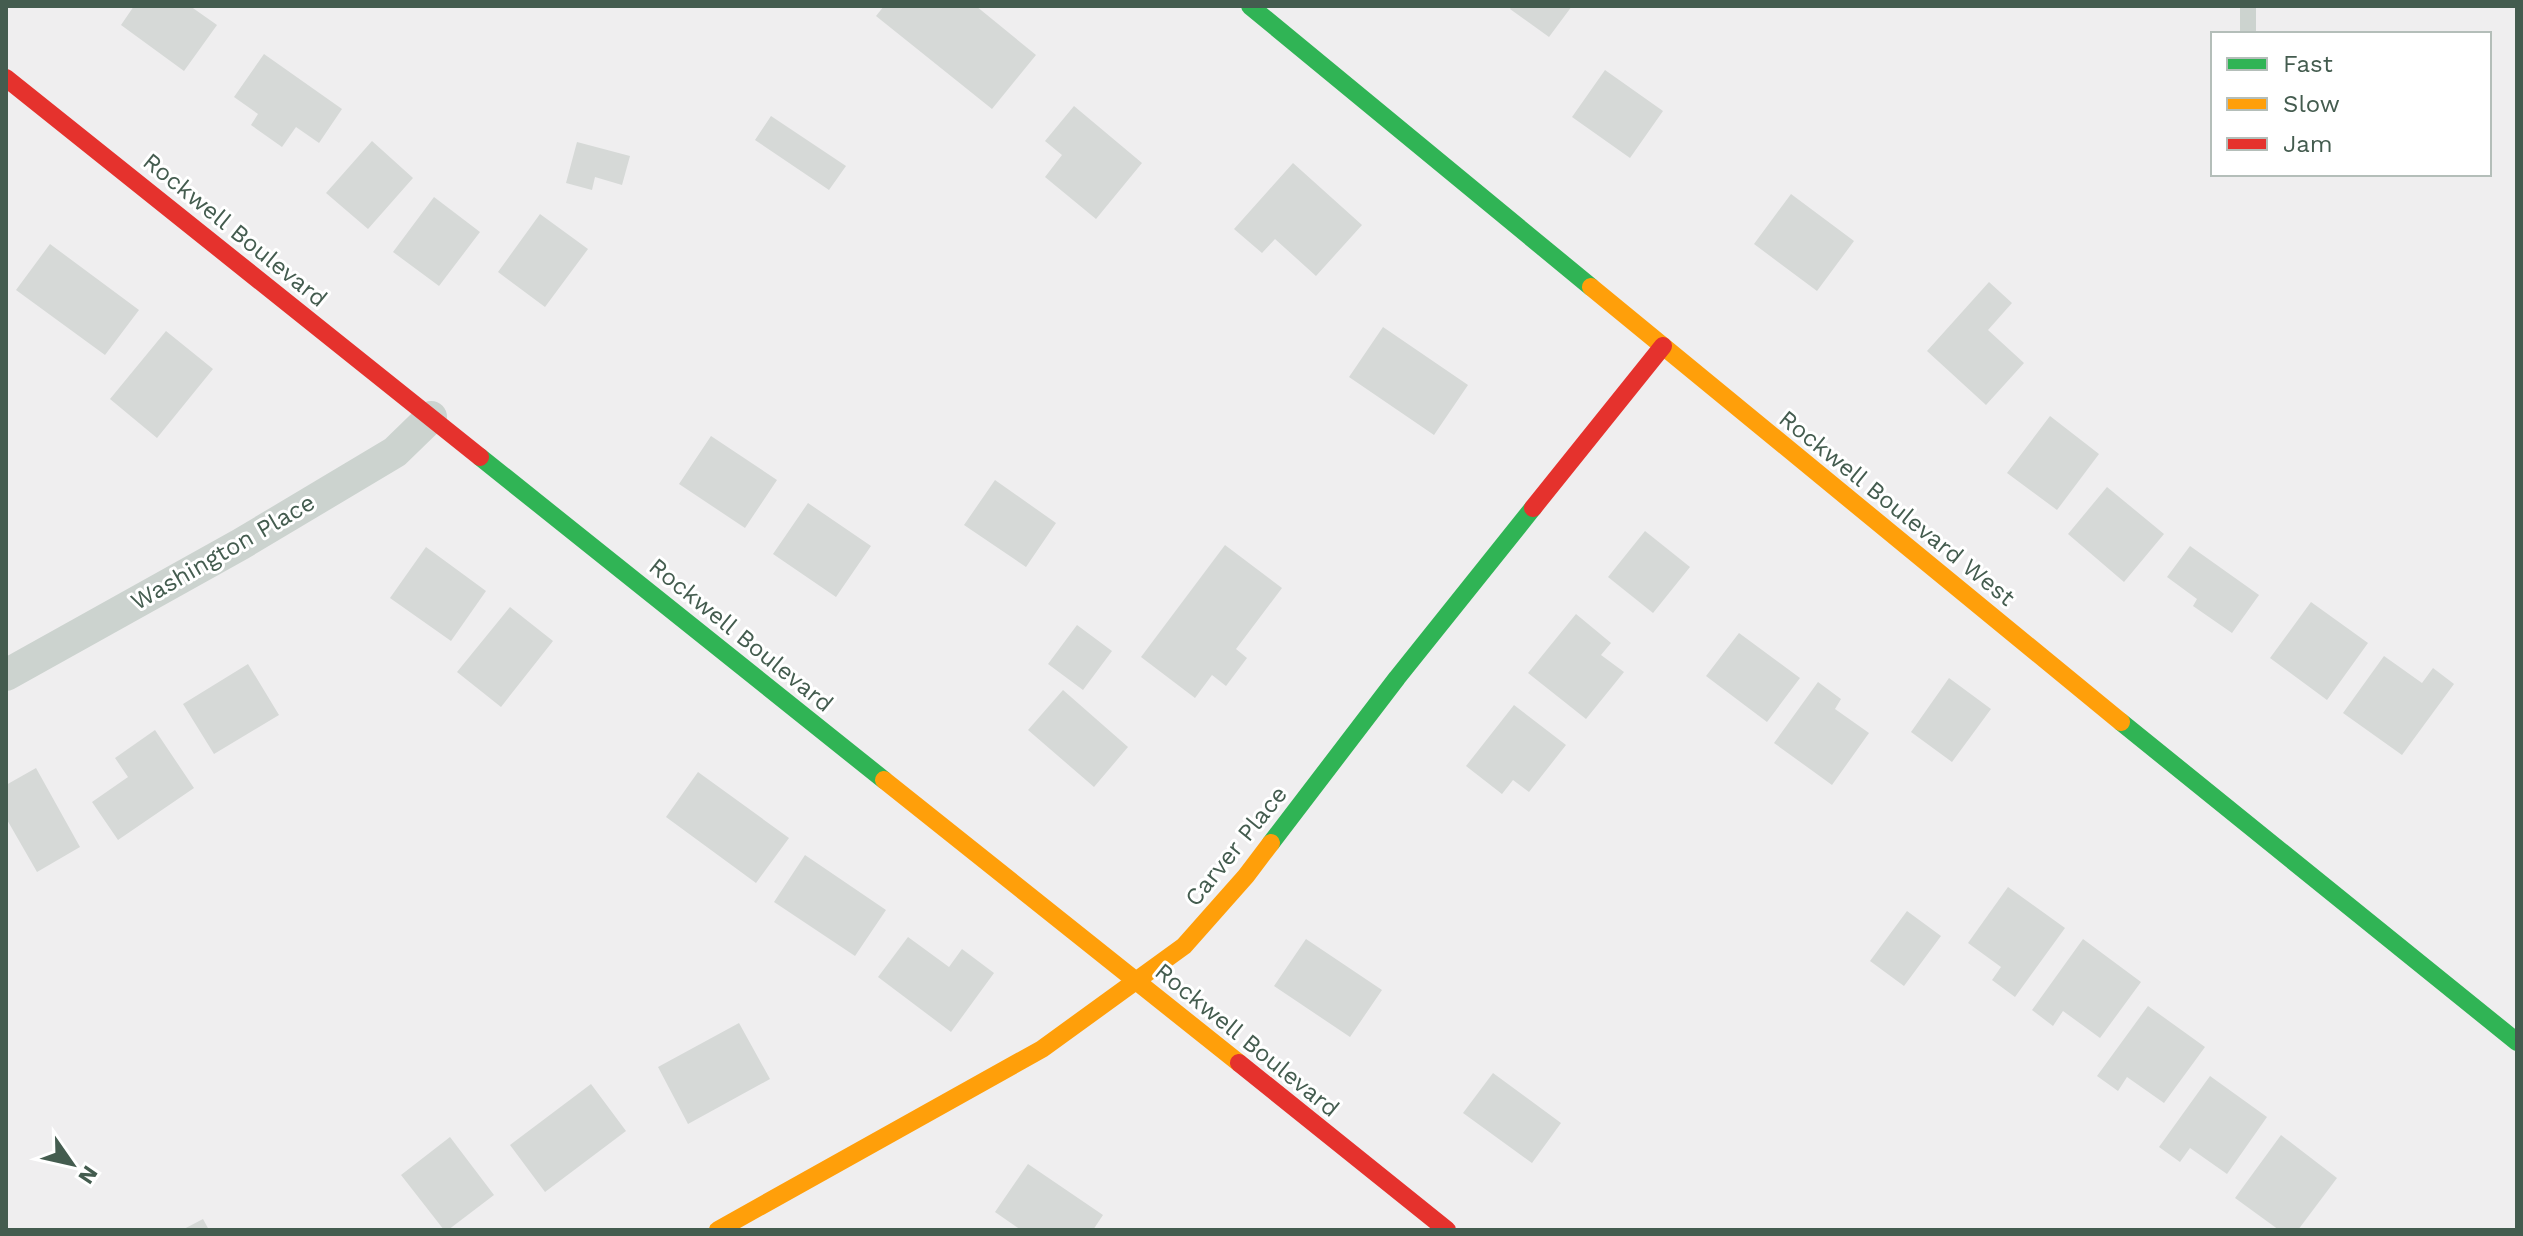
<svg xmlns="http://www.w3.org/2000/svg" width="2523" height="1236" viewBox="0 0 2523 1236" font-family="'Work Sans',sans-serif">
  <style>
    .building { fill: #d6d9d7 }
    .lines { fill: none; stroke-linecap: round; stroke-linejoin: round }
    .lane { stroke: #ccd3cf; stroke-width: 16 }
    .street { stroke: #ccd3cf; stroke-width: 32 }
    .fast { stroke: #30b455; stroke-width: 18 }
    .slow { stroke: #ff9f0a; stroke-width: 18 }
    .jam { stroke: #e5322d; stroke-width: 18 }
    .labels { text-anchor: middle; stroke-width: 6; stroke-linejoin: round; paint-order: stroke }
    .street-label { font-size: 24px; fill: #445c4f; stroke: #fff }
  </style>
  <rect width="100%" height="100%" fill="#efeeef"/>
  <!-- building -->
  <path class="building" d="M134,6H190L217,25L184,71L121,25Z
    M884,6H976L1036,55L992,109L876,16Z
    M1512,6H1572L1549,37L1510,9Z
    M264,54L342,109L319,143L296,127L282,147L251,125L258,114L234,97Z
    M1605,70L1663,111L1630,158L1572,117Z
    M1074,106L1142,163L1096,219L1045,177L1062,155L1045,141Z
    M771,116L846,166L829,190L755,140Z
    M372,141L413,178L368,229L326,193Z
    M577,142L630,156L622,185L595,177L592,190L566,183Z
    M1293,163L1362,225L1316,276L1275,239L1262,253L1234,229Z
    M1791,194L1854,241L1817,291L1754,244Z
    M434,197L480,232L439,286L393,252Z
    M540,214L588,249L545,307L498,272Z
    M50,244L139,310L105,355L16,290Z
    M1989,282L2012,303L1988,330L2024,363L1986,405L1927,351Z
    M1383,327L1468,385L1434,435L1349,377Z
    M166,331L213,369L157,438L110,399Z
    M2050,416L2099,454L2057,510L2007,473Z
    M711,436L777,480L745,528L679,484Z
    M995,480L1056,523L1026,567L964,525Z
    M2107,487L2164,534L2124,582L2068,534Z
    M808,503L871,546L836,597L773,554Z
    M1645,531L1690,567L1653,613L1608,577Z
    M1225,545L1282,588L1236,649L1247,658L1226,686L1212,675L1195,698L1141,657Z
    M2190,546L2259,595L2232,633L2193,606L2197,599L2167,577Z
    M426,547L486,591L451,641L390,598Z
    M2311,602L2368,643L2327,700L2270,658Z
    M510,607L553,641L501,707L457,672Z
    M1576,614L1611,643L1601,655L1624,672L1586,719L1528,673Z
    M1077,625L1112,651L1083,690L1048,664Z
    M1739,633L1800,678L1767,722L1706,676Z
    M2384,656L2422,683L2433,668L2454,684L2402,755L2343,713Z
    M248,664L279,715L214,754L183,704Z
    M1949,678L1991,709L1952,762L1911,732Z
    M1818,682L1841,699L1835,709L1869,733L1832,785L1774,743Z
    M1063,690L1128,747L1094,787L1028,730Z
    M1514,705L1566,745L1529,792L1513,780L1502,794L1466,766Z
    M155,730L194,788L118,840L92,802L128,777L115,758Z
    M36,768L80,847L37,872L6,818V785Z
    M698,772L789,838L756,883L666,817Z
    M805,855L886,910L855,956L774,902Z
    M2008,887L2065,928L2015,997L1992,980L2001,967L1968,943Z
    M1907,911L1941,936L1904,986L1870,961Z
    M908,937L949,967L962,949L994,973L951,1032L878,977Z
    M1306,939L1382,990L1350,1037L1274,986Z
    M2083,939L2141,982L2100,1038L2063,1011L2053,1026L2032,1010Z
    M2148,1006L2205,1047L2164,1103L2127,1077L2118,1091L2097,1076Z
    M739,1023L770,1079L688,1124L658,1067Z
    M1493,1073L1561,1123L1532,1163L1463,1113Z
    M2210,1076L2267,1117L2227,1174L2190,1148L2180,1162L2159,1147Z
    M591,1084L626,1131L545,1192L510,1145Z
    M2281,1135L2337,1178L2298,1230H2279L2235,1198Z
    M450,1137L494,1195L448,1230H444L401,1175Z
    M1028,1164L1103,1215L1093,1230H1021L995,1212Z
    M203,1219L209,1230H182Z"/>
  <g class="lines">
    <!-- lane -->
    <path class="lane" d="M2248,6V34"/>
    <!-- street -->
    <path class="street" d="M6,675L241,544L395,452L431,417"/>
    <!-- fast -->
    <path class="fast" d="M1250,6L1591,287
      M480,457L884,780
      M2121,722L2517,1042
      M1271,843L1397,678L1533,508"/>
    <!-- slow -->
    <path class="slow" d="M1591,287L2121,722
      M884,780L1239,1063
      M718,1230L1042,1049L1184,946L1246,876L1271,843"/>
    <!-- jam -->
    <path class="jam" d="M6,78L480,457
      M1533,508L1663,346
      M1239,1063L1447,1230"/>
  </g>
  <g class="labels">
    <!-- street labels -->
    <g class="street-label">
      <text transform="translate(235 230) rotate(39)" y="8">Rockwell Boulevard</text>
      <text transform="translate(1897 508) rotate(39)" y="8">Rockwell Boulevard West</text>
      <text transform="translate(223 552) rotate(-30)" y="8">Washington Place</text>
      <text transform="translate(741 635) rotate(39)" y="8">Rockwell Boulevard</text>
      <text transform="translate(1236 846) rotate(-51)" y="8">Carver Place</text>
      <text transform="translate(1247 1040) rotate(39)" y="8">Rockwell Boulevard</text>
    </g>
  </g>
  <!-- border -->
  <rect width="2523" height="1236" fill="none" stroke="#445c4f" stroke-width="16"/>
  <!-- legend -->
  <rect x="2211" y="32" width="280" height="144" fill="#ffffff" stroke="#b4beb9" stroke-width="2"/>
  <rect x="2227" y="58" width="40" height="12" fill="#30b455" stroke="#b4beb9" stroke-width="2"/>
  <text x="2283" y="72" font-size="24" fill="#445c4f">Fast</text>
  <rect x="2227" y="98" width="40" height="12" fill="#ff9f0a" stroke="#b4beb9" stroke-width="2"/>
  <text x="2283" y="112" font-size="24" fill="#445c4f">Slow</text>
  <rect x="2227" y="138" width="40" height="12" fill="#e5322d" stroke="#b4beb9" stroke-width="2"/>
  <text x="2283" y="152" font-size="24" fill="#445c4f">Jam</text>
  <!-- north arrow -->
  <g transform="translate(72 1164) rotate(124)" stroke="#ffffff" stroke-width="6" paint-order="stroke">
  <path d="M0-6L14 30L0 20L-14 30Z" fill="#445c4f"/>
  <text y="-12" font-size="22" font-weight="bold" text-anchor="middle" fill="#445c4f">N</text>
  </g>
</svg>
